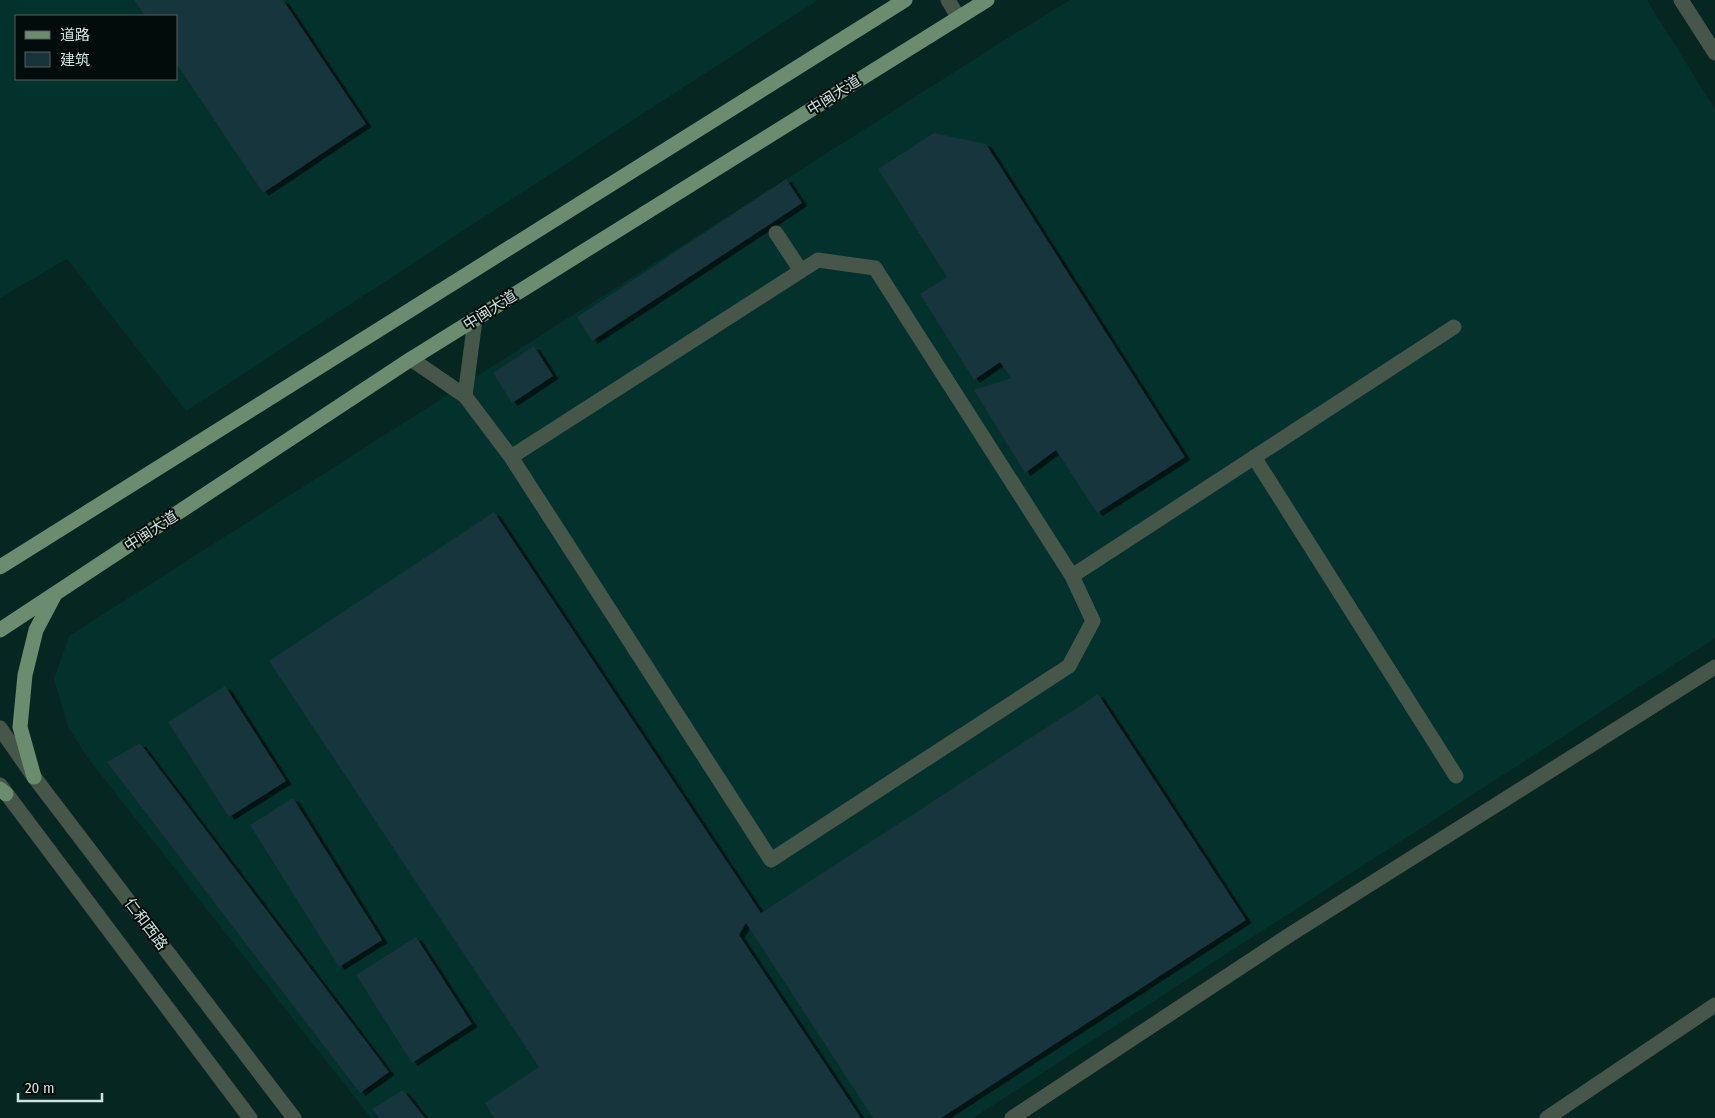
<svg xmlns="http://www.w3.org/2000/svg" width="1715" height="1118" viewBox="0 0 1715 1118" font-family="'Fira Sans Condensed','Noto Sans SC',sans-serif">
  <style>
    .built { fill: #03312b; fill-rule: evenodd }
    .building { fill: #17343c; filter: url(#shadow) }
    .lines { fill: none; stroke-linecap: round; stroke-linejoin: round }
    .minor { stroke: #465648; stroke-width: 15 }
    .major { stroke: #6b8c6f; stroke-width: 15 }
    .labels { text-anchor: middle; stroke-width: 4; stroke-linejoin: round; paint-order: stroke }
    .street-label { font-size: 15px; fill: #d0e1de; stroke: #020c0a }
  </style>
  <defs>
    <filter id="shadow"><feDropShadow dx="5.5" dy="3" stdDeviation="0" flood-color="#0009"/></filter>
  </defs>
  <rect width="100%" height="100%" fill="#062622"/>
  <!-- built -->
  <path class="built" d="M0,0H818L186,411L67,259L0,298ZM16,16H176V79H16Z
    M1070,0H1647L1715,109V638L973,1118H371L87,757L68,727L54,679L69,636L998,44Z"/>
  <!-- building -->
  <path class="building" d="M134,0H283L366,124L263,193L176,63V16H145Z
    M934,133L986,144L1185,457L1097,513L1056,450L1025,473L974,390L1011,378L1000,362L974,380L920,294L947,277L878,169Z
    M786,179L802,203L592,341L577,317Z
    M534,346L553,376L512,403L493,373Z
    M494,512L761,913L1098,694L1246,920L941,1118H873L746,923L739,935L861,1118H494L485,1103L539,1067L269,661Z
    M225,686L286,781L229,817L168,722Z
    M140,743L389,1072L360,1093L107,762Z
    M293,798L382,940L339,967L250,825Z
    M416,937L472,1024L412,1063L356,975Z
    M403,1090L425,1118H379L372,1109Z"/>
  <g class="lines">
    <!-- minor -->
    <path class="minor" d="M948,0L958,17
      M1681,0L1715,53
      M776,233L801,271
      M411,359L465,396L475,320
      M465,396L511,457L771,860L1069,666L1093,621L1072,576L875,268L818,260L511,457
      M1254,457L1456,776
      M1072,576L1454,327
      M0,728L34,777L294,1118
      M0,785L250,1118
      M1012,1118L1291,934L1715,667
      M1547,1118L1715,1005"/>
    <!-- major -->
    <path class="major" d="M0,567L905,0
      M0,630L411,359L987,0
      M34,777L20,727L25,675L36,630L54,596
      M0,789L6,794"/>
  </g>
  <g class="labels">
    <!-- street labels -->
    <g class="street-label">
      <text transform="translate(834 95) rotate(-32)" y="5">中闽大道</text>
      <text transform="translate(490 310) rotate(-32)" y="5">中闽大道</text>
      <text transform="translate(151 531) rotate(-33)" y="5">中闽大道</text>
      <text transform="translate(146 924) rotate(53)" y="5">仁和西路</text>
    </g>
  </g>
  <!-- legend -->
  <rect x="15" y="15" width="162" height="65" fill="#020c0a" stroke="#54615f"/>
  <rect x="25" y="31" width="25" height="8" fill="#6b8c6f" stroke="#54615f"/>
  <text x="60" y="40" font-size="15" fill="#d0e1de">道路</text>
  <rect x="25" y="52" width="25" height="15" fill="#17343c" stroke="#54615f"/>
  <text x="60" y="65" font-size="15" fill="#d0e1de">建筑</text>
  <!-- scale -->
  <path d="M18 1093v8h84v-8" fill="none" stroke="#d0e1de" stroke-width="2.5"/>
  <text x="25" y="1093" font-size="15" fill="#d0e1de" stroke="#020c0a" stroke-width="4" paint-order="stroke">20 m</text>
</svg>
